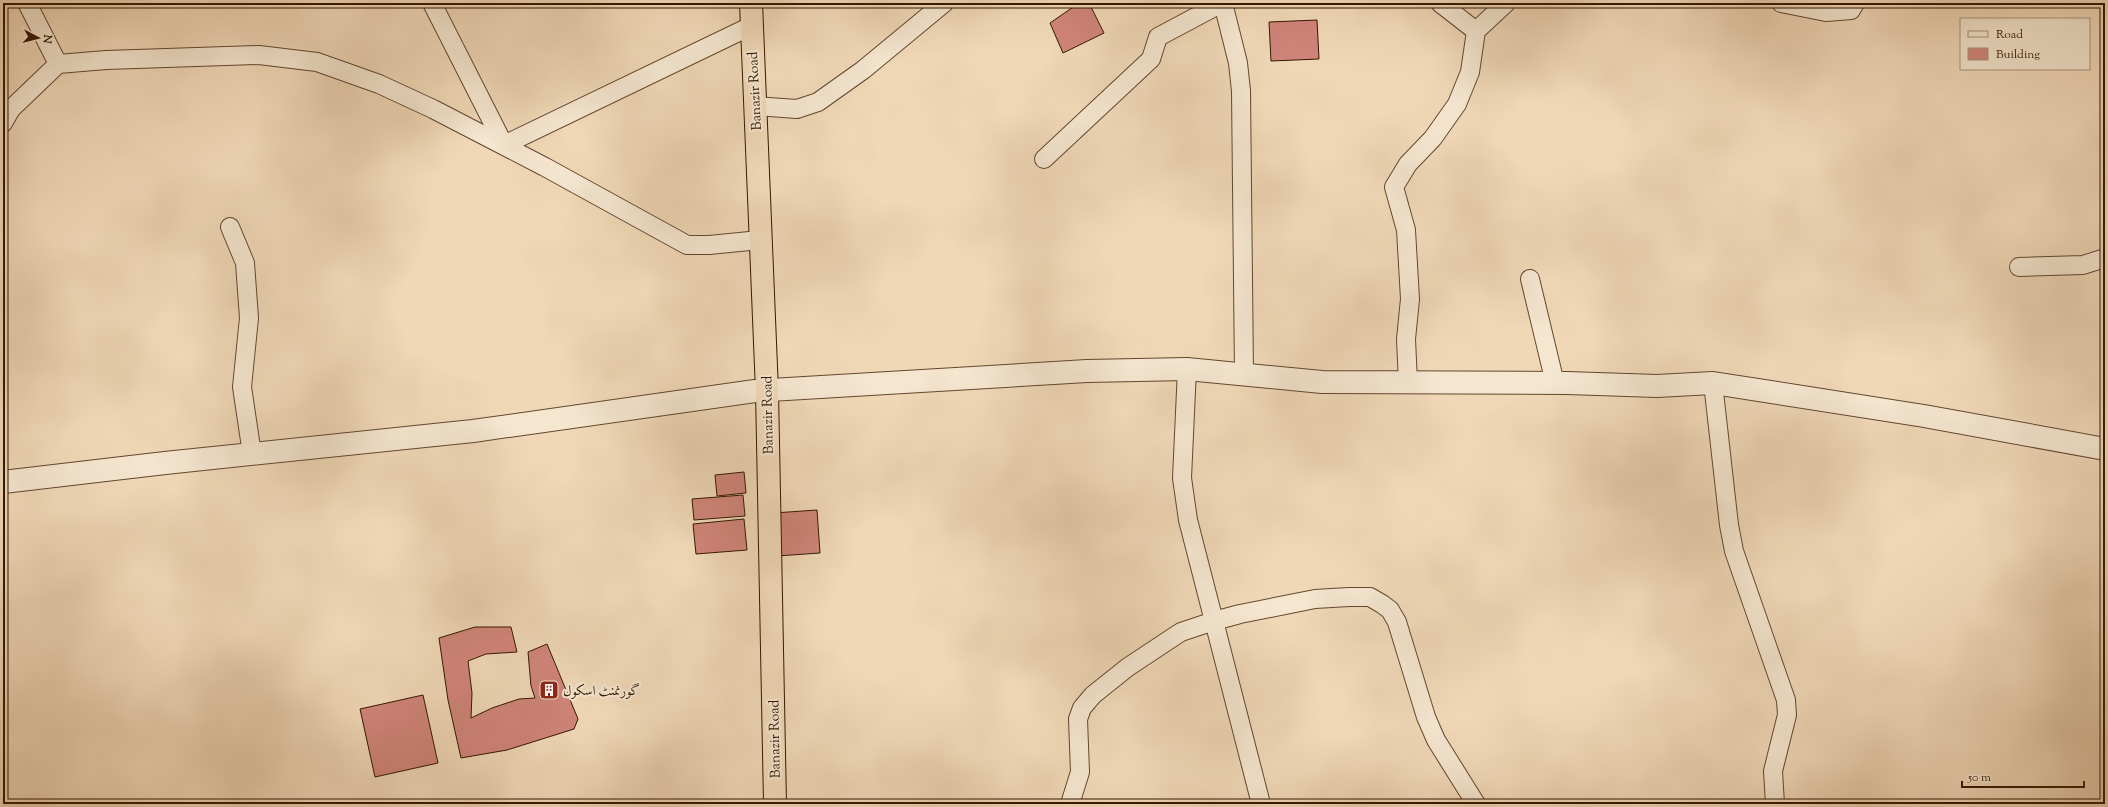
<svg xmlns="http://www.w3.org/2000/svg" width="2108" height="807" viewBox="0 0 2108 807" font-family="'Sorts Mill Goudy',Amiri,serif">
  <style>
    .building { fill: #d0857b; stroke: #331700 }
    .lines { fill: none; stroke-linecap: round; stroke-linejoin: round }
    .minor-casing { stroke: #62472e; stroke-width: 20 }
    .tertiary-casing { stroke: #62472e; stroke-width: 24 }
    .trunk-casing { stroke: #331700; stroke-width: 24 }
    .minor { stroke: #f5e6d0; stroke-width: 18 }
    .tertiary { stroke: #f5e6d0; stroke-width: 22 }
    .trunk { stroke: #f0d8b7; stroke-width: 22 }
    .labels { text-anchor: middle; stroke-width: 4; stroke-linejoin: round; paint-order: stroke }
    .street-label { font-size: 14px; fill: #331700; stroke: #f5e6d0 }
    .poi-label { font-size: 14px; fill: #331700; stroke: #f5e6d0; text-anchor: start }
  </style>
  <rect width="100%" height="100%" fill="#f0d8b7"/>
  <filter id="stains"><feTurbulence type="fractalNoise" baseFrequency=".005" numOctaves="4"/><feColorMatrix values="0 0 0 0 .2 0 0 0 0 .09 0 0 0 0 .02 0 0 0 .5 -.17"/></filter>
  <radialGradient id="worn" r=".72"><stop offset=".6" stop-color="#630" stop-opacity="0"/><stop offset="1" stop-color="#630" stop-opacity=".3"/></radialGradient>
  <!-- building -->
  <path class="building" d="M1079,3H1089L1104,33L1063,53L1050,23Z
    M1317,20L1319,59L1271,61L1269,22Z
    M744,472L746,493L717,496L715,475Z
    M743,495L745,516L694,520L692,499Z
    M817,510L820,553L777,556L774,513Z
    M744,519L747,550L696,554L693,524Z
    M475,627H511L517,652L486,654L468,661L472,693L471,718L492,708L519,699L535,698L531,686L528,652L547,644L578,719L574,729L507,750L461,758L448,700L439,638Z
    M423,695L438,763L375,777L360,709Z"/>
  <g class="lines">
    <defs>
      <path id="minor" d="M27,3L58,64
        M432,3L504,145L751,26
        M1223,3L1238,63L1241,91L1244,374
        M1781,3L1826,12L1851,10L1855,3
        M1476,31L1506,3
        M755,106L797,109L818,102L863,70L944,3
        M3,123L11,109L58,64L106,60L259,55L317,62L379,84L433,109L545,167L687,245H709L760,240
        M1044,159L1151,59L1158,37L1222,3
        M230,227L245,263L249,318L242,387L252,454
        M2019,267L2083,265L2105,258
        M1530,279L1555,383
        M1187,369L1182,478L1188,520L1261,804
        M1408,383L1406,339L1410,299L1406,230L1394,187L1408,164L1433,138L1457,104L1470,72L1476,31L1440,3
        M1713,383L1729,525L1734,551L1786,700L1787,715L1773,771L1775,804
        M1070,804L1080,772L1078,719L1082,708L1093,695L1128,667L1181,632L1214,621L1240,614L1315,599L1349,597H1370L1382,604L1390,610L1397,622L1426,717L1436,740L1476,804"/>
      <path id="tertiary" d="M3,482L165,463L473,431L755,391L1087,371L1187,369L1322,382L1567,383L1657,386L1713,383L1924,416L2105,449"/>
      <path id="trunk" d="M751,3L767,391L775,804"/>
    </defs>
    <!-- minor casing -->
    <use href="#minor" class="minor-casing"/>
    <!-- tertiary casing -->
    <use href="#tertiary" class="tertiary-casing"/>
    <!-- trunk casing -->
    <use href="#trunk" class="trunk-casing"/>
    <!-- minor -->
    <use href="#minor" class="minor"/>
    <!-- tertiary -->
    <use href="#tertiary" class="tertiary"/>
    <!-- trunk -->
    <use href="#trunk" class="trunk"/>
  </g>
  <!-- icons -->
  <defs>
    <symbol id="building-square" viewBox="-11 -11 22 22"><rect x="-9" y="-9" width="18" height="18" rx="4" fill="#8f2418" stroke="#f5e6d0"/><path d="M-4-6H4V6H1V3H-1V6H-4ZM-2.5-4.3h1.7v1.8h-1.7ZM.8-4.3h1.7v1.8H.8ZM-2.5-1h1.7V.8h-1.7ZM.8-1h1.7V.8H.8Z" fill="#fff"/></symbol>
  </defs>
  <g fill-rule="evenodd">
    <use href="#building-square" x="538" y="679" width="22" height="22"/>
  </g>
  <g class="labels">
    <!-- street labels -->
    <g class="street-label">
      <text transform="translate(754 91) rotate(-93)" y="5">Banazir Road</text>
      <text transform="translate(767 415) rotate(-91)" y="5">Banazir Road</text>
      <text transform="translate(774 739) rotate(-91)" y="5">Banazir Road</text>
    </g>
    <!-- poi labels -->
    <g class="poi-label">
      <text x="563" y="695">گورنمنٹ اسکول</text>
    </g>
  </g>
  <!-- margin -->
  <rect width="2108" height="807" fill="none" stroke="#f0d8b7" stroke-width="16"/>
  <rect x="4" y="4" width="2100" height="799" fill="none" stroke="#331700" stroke-width="2"/>
  <rect x="8" y="8" width="2092" height="791" fill="none" stroke="#331700"/>
  <!-- legend -->
  <rect x="1960" y="18" width="130" height="52" fill="#f5e6d0" stroke="#a7937d"/>
  <rect x="1968" y="31" width="20" height="6" fill="#f5e6d0" stroke="#a7937d"/>
  <text x="1996" y="38" font-size="12" fill="#331700">Road</text>
  <rect x="1968" y="48" width="20" height="12" fill="#d0857b" stroke="#a7937d"/>
  <text x="1996" y="58" font-size="12" fill="#331700">Building</text>
  <!-- north arrow -->
  <g transform="translate(38 38) rotate(97)" stroke="#f5e6d0" stroke-width="3" paint-order="stroke">
  <path d="M0-3L7 15L0 10L-7 15Z" fill="#331700"/>
  <text y="-6" font-size="11" font-weight="bold" text-anchor="middle" fill="#331700">N</text>
  </g>
  <!-- scale -->
  <path d="M1962 781v6h122v-6" fill="none" stroke="#331700" stroke-width="2"/>
  <text x="1968" y="781" font-size="12" fill="#331700" stroke="#f5e6d0" stroke-width="3" paint-order="stroke">50 m</text>
  <rect width="100%" height="100%" filter="url(#stains)"/>
  <rect width="100%" height="100%" fill="url(#worn)"/>
</svg>
